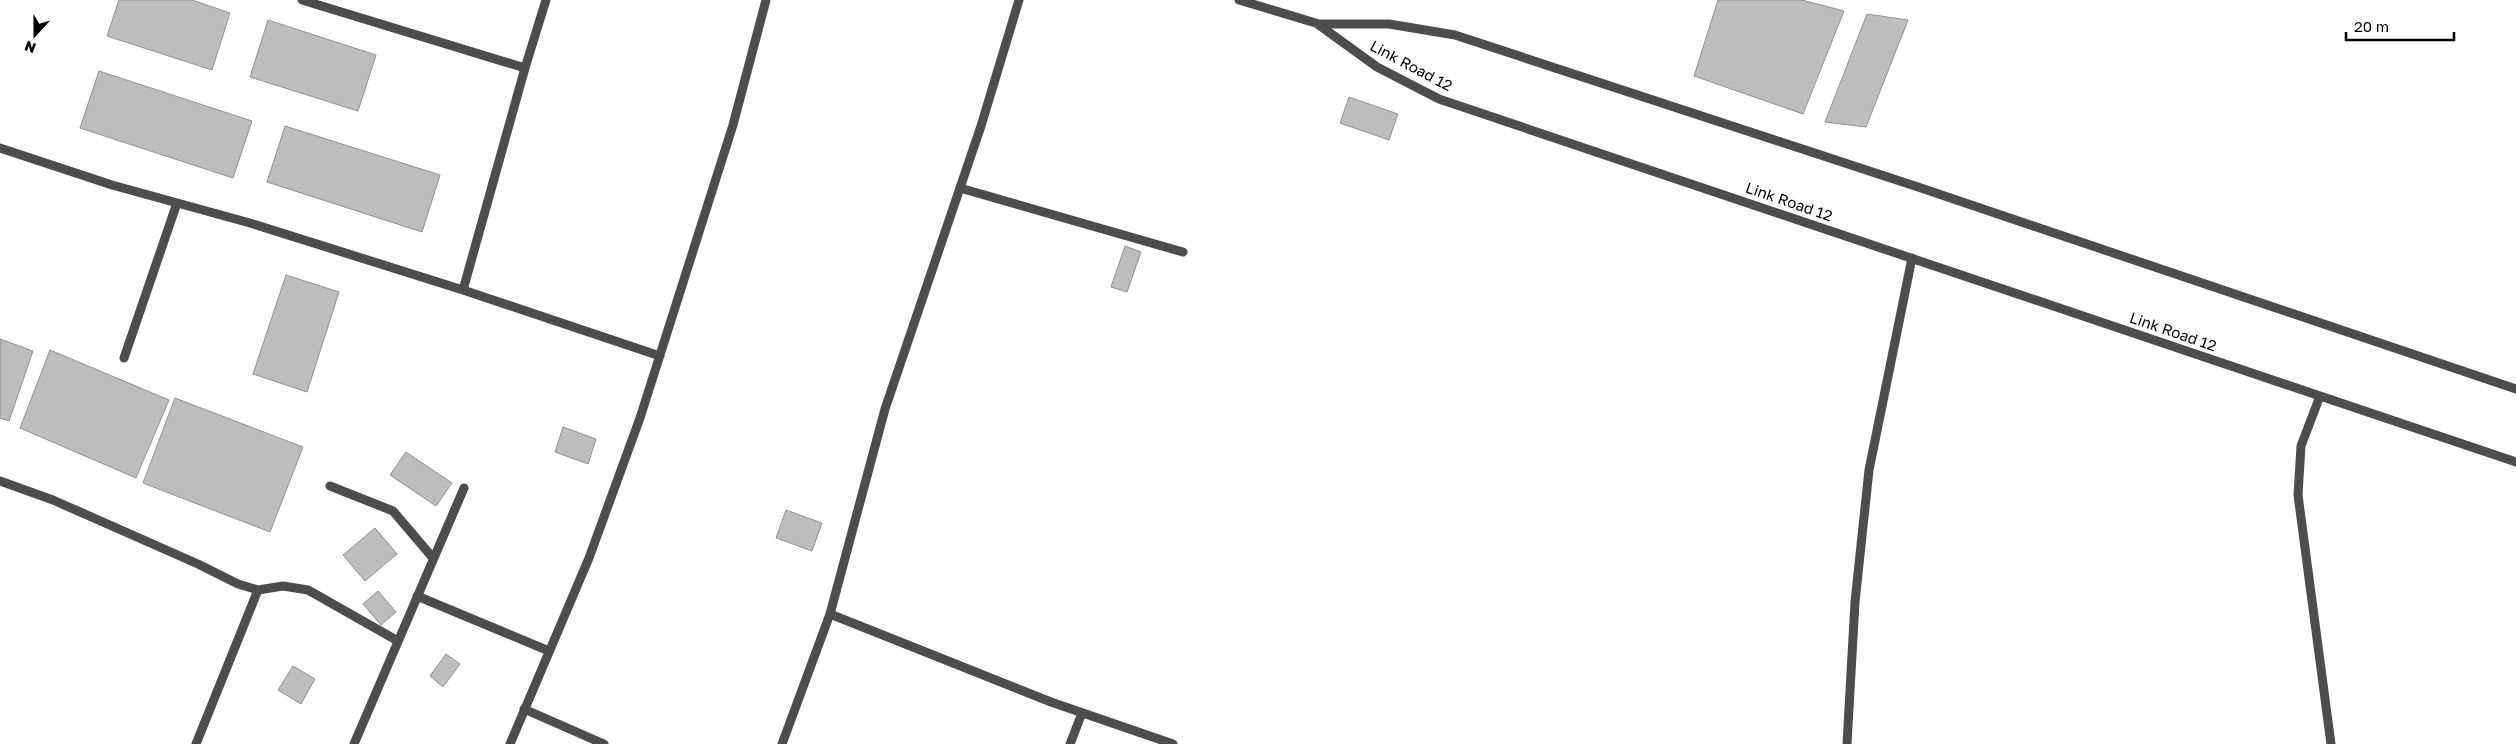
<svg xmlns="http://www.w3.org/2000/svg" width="2516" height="744" viewBox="0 0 2516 744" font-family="'Golos Text',sans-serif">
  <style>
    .building { fill: #bdbdbd; stroke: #919191 }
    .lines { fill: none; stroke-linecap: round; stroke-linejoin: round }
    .minor { stroke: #4d4d4d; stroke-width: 9 }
    .labels { text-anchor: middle; stroke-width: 4; stroke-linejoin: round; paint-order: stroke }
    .street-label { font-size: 15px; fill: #000; stroke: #fff }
  </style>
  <rect width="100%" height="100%" fill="#fff"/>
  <!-- building -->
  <path class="building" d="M119,0H192L230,13L212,70L107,36Z
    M1718,0H1802L1844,11L1803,114L1694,76Z
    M1867,14L1908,20L1866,127L1825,122Z
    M268,20L376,55L358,111L250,77Z
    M99,71L252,121L233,178L80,128Z
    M1349,97L1398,114L1389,140L1340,123Z
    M285,126L440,175L422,232L267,182Z
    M1125,246L1141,252L1127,292L1111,287Z
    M286,275L339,292L307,392L253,374Z
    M0,339L33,351L9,421L0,418Z
    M50,350L169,400L136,478L20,428Z
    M175,398L303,447L270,532L143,483Z
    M563,427L596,439L588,464L555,452Z
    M406,452L452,483L436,506L390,475Z
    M786,510L822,523L812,551L776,538Z
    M375,528L397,554L365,581L343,555Z
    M378,591L396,612L381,625L363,604Z
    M446,654L460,664L443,687L430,676Z
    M293,666L315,679L301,704L278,690Z"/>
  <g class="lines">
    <!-- minor -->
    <path class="minor" d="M1019,0L981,126L885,409L830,614L1051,702L1173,744
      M1239,0L1319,24H1389L1455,35L1921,188L2516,389
      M1319,25L1377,67L1439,99L2516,462
      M525,68L546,0
      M0,148L112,185L250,223L463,290L525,68L302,0
      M960,188L1183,252
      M463,290L660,356
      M124,358L177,203
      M2320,396L2301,446L2298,495L2331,744
      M0,481L53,500L198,564L238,584L258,590L283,586L308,590L398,641
      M330,486L393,511L433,558
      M417,596L549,651
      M524,709L604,744
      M196,744L258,590
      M354,744L464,488
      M510,744L589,558L640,418L733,125L766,0
      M782,744L830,614
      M1070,744L1082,713
      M1847,744L1855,602L1869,470L1912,258"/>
  </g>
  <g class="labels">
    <!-- street labels -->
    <g class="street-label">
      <text transform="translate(1411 66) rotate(28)" y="5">Link Road 12</text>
      <text transform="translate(1789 202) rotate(19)" y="5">Link Road 12</text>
      <text transform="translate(2173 332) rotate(19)" y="5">Link Road 12</text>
    </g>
  </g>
  <!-- north arrow -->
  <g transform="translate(35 35) rotate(201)" stroke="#ffffff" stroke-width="4" paint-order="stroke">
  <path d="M0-4L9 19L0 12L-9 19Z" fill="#000000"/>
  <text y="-8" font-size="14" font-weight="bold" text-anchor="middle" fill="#000000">N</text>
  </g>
  <!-- scale -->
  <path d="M2346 32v8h108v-8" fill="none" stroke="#000000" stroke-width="2.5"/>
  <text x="2354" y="32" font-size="15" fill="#000000" stroke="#ffffff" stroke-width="4" paint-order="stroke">20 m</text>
</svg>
